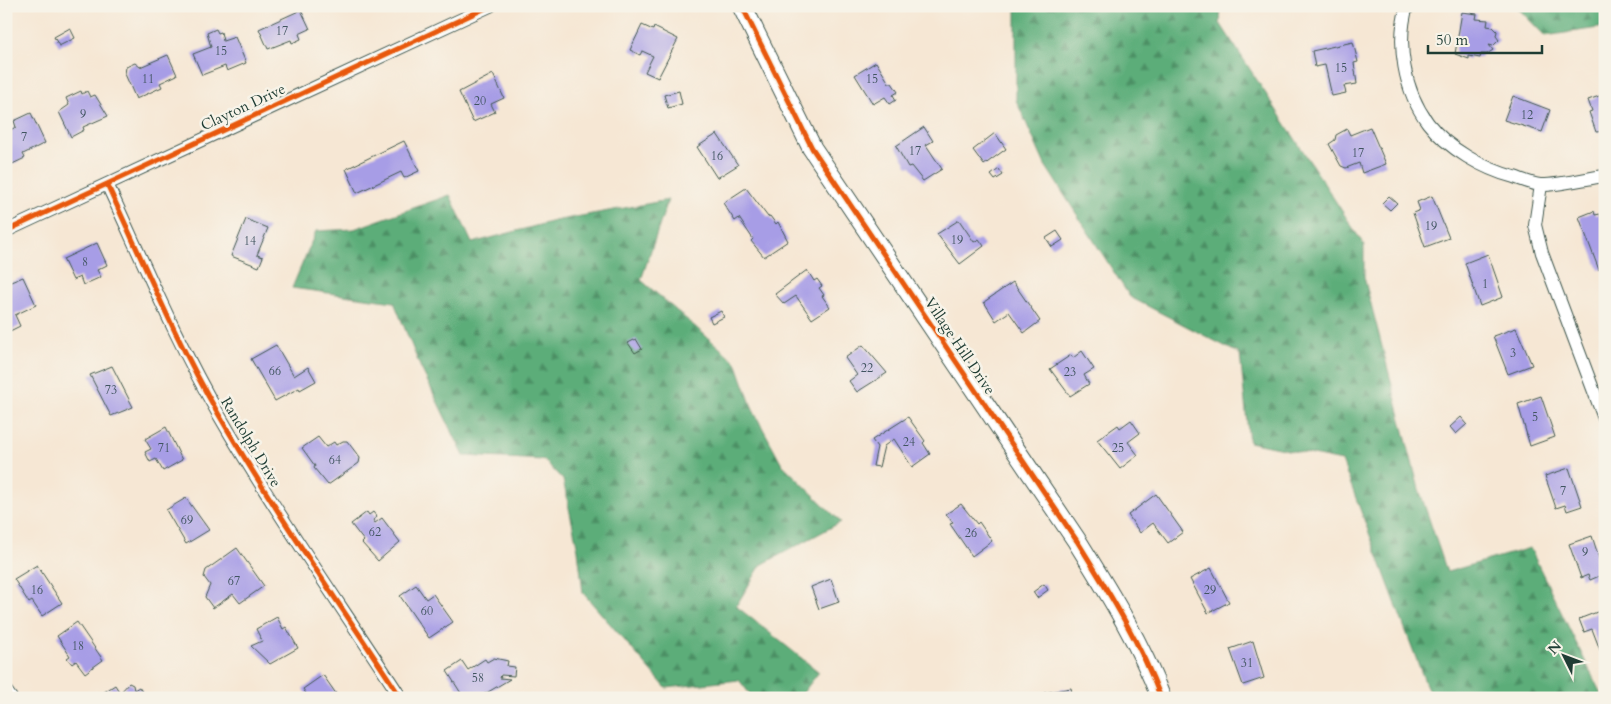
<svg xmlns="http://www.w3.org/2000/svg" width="1611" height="704" viewBox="0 0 1611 704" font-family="Cardo,serif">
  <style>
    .forest { fill: url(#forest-firs); stroke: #3e7556 }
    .building { fill: #a79de6 }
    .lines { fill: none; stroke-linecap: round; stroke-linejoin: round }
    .street-casing { stroke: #3f564c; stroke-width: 14 }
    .secondary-casing { stroke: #3f564c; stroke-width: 21 }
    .street { stroke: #fff; stroke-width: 12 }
    .secondary { stroke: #fff; stroke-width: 19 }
    .cycleway-casing { stroke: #f7f3e8; stroke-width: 8 }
    .cycleway { stroke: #e8590c; stroke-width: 5 }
    .labels { text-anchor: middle; stroke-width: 5; stroke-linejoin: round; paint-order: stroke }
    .number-label { font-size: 12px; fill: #415560 }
    .street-label { font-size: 15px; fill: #1f3d34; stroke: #f7f3e8 }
  </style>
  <defs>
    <pattern id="forest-firs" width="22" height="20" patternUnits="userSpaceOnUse" patternTransform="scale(1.25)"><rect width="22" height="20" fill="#5cad79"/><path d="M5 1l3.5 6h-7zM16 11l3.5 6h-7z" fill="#4b8e64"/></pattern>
  </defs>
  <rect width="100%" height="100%" fill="#f7f3e8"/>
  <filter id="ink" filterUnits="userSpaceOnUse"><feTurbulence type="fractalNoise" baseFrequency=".02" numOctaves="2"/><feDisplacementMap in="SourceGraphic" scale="10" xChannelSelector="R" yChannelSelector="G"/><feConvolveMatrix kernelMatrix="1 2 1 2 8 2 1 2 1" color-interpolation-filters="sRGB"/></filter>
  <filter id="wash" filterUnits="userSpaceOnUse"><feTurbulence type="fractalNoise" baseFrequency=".0096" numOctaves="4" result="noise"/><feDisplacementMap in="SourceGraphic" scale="20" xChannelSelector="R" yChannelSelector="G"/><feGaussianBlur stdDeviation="1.12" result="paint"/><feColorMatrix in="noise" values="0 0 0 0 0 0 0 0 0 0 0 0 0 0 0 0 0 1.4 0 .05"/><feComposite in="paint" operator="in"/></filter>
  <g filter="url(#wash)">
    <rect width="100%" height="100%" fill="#f6e7d4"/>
    <!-- forest -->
    <path class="forest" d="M1016,6H1221L1220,23L1364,245V277L1419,489L1447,572L1530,548L1603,698H1431L1342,461L1249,442L1240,354L1130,297L1045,165L1016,100Z
      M1516,6H1605V27L1545,36Z
      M450,195L472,243L554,221L668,200L641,280L736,362L753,410L782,464L841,522L761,565L736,606L819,672L799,698H753L739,680L666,688L583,593L578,550L563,480L544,460L464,456L420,366L394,302L292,288L316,231L354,229Z"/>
    <g id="blocks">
      <!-- building -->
      <path class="building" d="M301,10L310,29L299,34L301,39L292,43L291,40L268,49L259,29Z
        M1462,12L1477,14L1476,19L1488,20L1487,26L1493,27L1497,31L1496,36L1499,40L1493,46L1489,45L1493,50L1487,54H1481L1480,58L1469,56V59L1455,54Z
        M642,25L653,30L654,27L678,39L658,78L645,72L653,56L642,51L640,55L630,50Z
        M70,28L75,38L59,46L54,37Z
        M216,29L218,33L221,32L223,41L235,37L246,63L227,71L225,66L202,75L193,54L211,47L207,33Z
        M1353,42L1358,62L1354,63L1357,84L1344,86L1346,93L1332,96L1325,65L1315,67L1312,51Z
        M168,55L177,75L160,83L162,87L136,99L125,74L126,67L135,63L140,67Z
        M876,62L889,83H892L898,92L893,95L896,100L890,104L885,97L873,104L855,75Z
        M493,74L504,98L491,104L495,112L473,122L459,92Z
        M81,91L82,94L87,91L90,97L95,95L108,116L83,127L84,130L71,137L59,112L69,105L66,98Z
        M679,91L682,104L668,108L664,95Z
        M1605,94V131L1596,132L1589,112L1592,111L1588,100Z
        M1513,96L1550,110L1542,132L1504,120Z
        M31,113L45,143L23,154L25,158L6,167V132L16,127L14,121Z
        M924,127L933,141L926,145L942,169L923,181L911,166L908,167L896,146Z
        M1370,127L1386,164L1362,173L1359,163L1346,168L1341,166L1329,144L1335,140L1336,135L1347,129L1350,135Z
        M995,133L1006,149L984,165L973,150Z
        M717,134L738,165L717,178L697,147Z
        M404,141L419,171L404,178L401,172L357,193L346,169Z
        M999,169L1003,175L995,180L991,175Z
        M746,188L768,217L770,216L776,224L778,222L788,241L764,257L751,241L753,239L739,218L735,221L723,203Z
        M1389,196L1397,203L1390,210L1382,203Z
        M1432,196L1449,238L1425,247L1413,213L1420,210L1417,202Z
        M1594,211L1595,215L1600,214L1605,225V268L1599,270L1579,217Z
        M246,219L268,228L257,255L263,257L259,267L231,256Z
        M959,220L974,242L979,239L984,246L960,264L937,234Z
        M1057,231L1063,240L1052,247L1046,238Z
        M97,243L107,265L97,270L101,277L83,285L80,277L73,280L63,259Z
        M1488,254L1503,297L1480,306L1465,263Z
        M807,270L814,281L817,279L822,286L819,288L824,295L822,296L830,307L812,319L796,296L784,304L775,294Z
        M23,277L36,305L15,315L20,326L6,333V284Z
        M1013,282L1040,321L1024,333L1009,312L996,321L984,302Z
        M721,311L724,317L712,323L709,317Z
        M1516,328L1532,365L1508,374L1493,336Z
        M636,339L642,349L635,353L628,343Z
        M276,345L294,376L308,367L316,381L300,390L299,388L275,401L251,359Z
        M863,345L887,373L857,392L849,381L857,375L845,358Z
        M1082,351L1094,369L1084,375L1089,384L1070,396L1050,369L1071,355L1073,358Z
        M112,366L133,407L111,416L90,375Z
        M1541,396L1555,437L1530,446L1518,404Z
        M908,417L925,441L923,443L930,454L912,467L894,439L884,446L879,467L873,466L877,447L872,440Z
        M1461,417L1467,424L1456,434L1450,427Z
        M1131,420L1140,433L1128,442L1138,455L1120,469L1097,440L1118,425L1120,428Z
        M166,427L182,460L163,471L156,459L150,462L145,452L151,449L145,439Z
        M318,437L326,447L334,442L336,445L343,441H347L360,458L359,463L328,485L314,468L315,466L302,448Z
        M1569,468L1582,506L1567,511L1565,505L1556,508L1545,476Z
        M1156,494L1183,532L1168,543L1153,523L1140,533L1128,515Z
        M186,498L209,530L186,544L166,510Z
        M961,504L977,524L979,522L992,541L972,556L950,524L953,523L946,514Z
        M367,512L369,515L373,512L377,517L373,520L375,523L382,518L400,542L378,561L362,543L364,541L351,524Z
        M1592,536L1604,574L1590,580L1588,575L1581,578L1569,544Z
        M237,548L264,586L240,603L233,594L213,608L205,597L210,585L204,577L206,570Z
        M37,565L62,603L42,616L32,601L29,603L14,579Z
        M1211,568L1229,602L1208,613L1190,579Z
        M831,579L839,602L819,609L811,587Z
        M1044,584L1048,590L1037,598L1033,592Z
        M416,585L426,599L433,594L453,622L429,638L400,596Z
        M1605,609V654L1602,655L1592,629L1584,632L1579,619Z
        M277,617L283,629L286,627L298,648L270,664L251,646L262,641L256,629Z
        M77,622L103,660L85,673L76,661L72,664L67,658L70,656L57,636Z
        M1253,641L1264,678L1243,685L1230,649Z
        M494,658L508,661L507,666L515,667L514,676L501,675L500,678L510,679L478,698H464L447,671L462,661L468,670L485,659L487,662Z
        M323,675L339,698H309L303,689Z
        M129,683L133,685L134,690L139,687L146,698H95L115,685L120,693Z
        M1071,688L1073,698H1045L1044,693Z"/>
    </g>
  </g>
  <g filter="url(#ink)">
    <use href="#blocks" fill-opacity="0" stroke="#3f564c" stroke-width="1"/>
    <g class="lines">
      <defs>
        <path id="street" d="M1407,6C1396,43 1404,91 1428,123C1448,149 1484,169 1514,177C1523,180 1532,184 1540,185C1556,186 1587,178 1605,176
          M107,184C143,261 176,341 219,415C275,512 340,604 401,698
          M1541,185L1535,225L1542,253L1605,421
          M6,231L490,6
          M6,691L11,698"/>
        <path id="secondary" d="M742,6L812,148L1077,541C1108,591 1140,642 1161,698"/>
      </defs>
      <!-- street casing -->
      <use href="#street" class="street-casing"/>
      <!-- secondary casing -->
      <use href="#secondary" class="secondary-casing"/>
      <!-- street -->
      <use href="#street" class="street"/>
      <!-- secondary -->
      <use href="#secondary" class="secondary"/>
      <defs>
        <path id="cycleway" d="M742,6L812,148L1077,541C1108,591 1140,642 1161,698
          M107,184C143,261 176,341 219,415C275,512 340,604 401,698
          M6,231L490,6"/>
      </defs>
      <!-- cycleway casing -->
      <use href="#cycleway" class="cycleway-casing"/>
      <!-- cycleway -->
      <use href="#cycleway" class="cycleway"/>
    </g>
  </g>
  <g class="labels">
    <!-- number labels -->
    <g class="number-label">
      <text x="282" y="35">17</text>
      <text x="221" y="55">15</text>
      <text x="1341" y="72">15</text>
      <text x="148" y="83">11</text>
      <text x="872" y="83">15</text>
      <text x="480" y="105">20</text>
      <text x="83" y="118">9</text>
      <text x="1527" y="119">12</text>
      <text x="24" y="141">7</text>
      <text x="915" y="155">17</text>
      <text x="1358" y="157">17</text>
      <text x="717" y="160">16</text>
      <text x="1431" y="230">19</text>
      <text x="957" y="244">19</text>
      <text x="250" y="245">14</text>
      <text x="85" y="266">8</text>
      <text x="1485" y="288">1</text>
      <text x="1513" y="357">3</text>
      <text x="867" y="372">22</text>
      <text x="275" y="375">66</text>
      <text x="1070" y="376">23</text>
      <text x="111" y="394">73</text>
      <text x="1535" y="421">5</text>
      <text x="909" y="446">24</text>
      <text x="164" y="452">71</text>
      <text x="1118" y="452">25</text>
      <text x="335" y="464">64</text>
      <text x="1563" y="495">7</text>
      <text x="187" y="524">69</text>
      <text x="375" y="536">62</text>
      <text x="971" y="537">26</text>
      <text x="1585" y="556">9</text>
      <text x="234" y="585">67</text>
      <text x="37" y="594">16</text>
      <text x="1210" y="594">29</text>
      <text x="427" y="615">60</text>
      <text x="78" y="650">18</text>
      <text x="1247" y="667">31</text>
      <text x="478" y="682">58</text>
    </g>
    <!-- street labels -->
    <g class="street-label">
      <text transform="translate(243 107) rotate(-25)" y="5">Clayton Drive</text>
      <text transform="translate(960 346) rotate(56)" y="5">Village Hill Drive</text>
      <text transform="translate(251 442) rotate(59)" y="5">Randolph Drive</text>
    </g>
  </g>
  <!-- margin -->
  <rect width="1611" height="704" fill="none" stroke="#f7f3e8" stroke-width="25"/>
  <!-- north arrow -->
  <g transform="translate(1564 656) rotate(312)" stroke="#f7f3e8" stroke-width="4" paint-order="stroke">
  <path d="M0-4L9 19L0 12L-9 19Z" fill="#1f3d34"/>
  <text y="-8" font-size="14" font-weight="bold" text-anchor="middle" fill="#1f3d34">N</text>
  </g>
  <!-- scale -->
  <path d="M1428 45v8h114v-8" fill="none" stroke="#1f3d34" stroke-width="2.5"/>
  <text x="1436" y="45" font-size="15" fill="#1f3d34" stroke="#f7f3e8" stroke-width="4" paint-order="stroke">50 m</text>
</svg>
